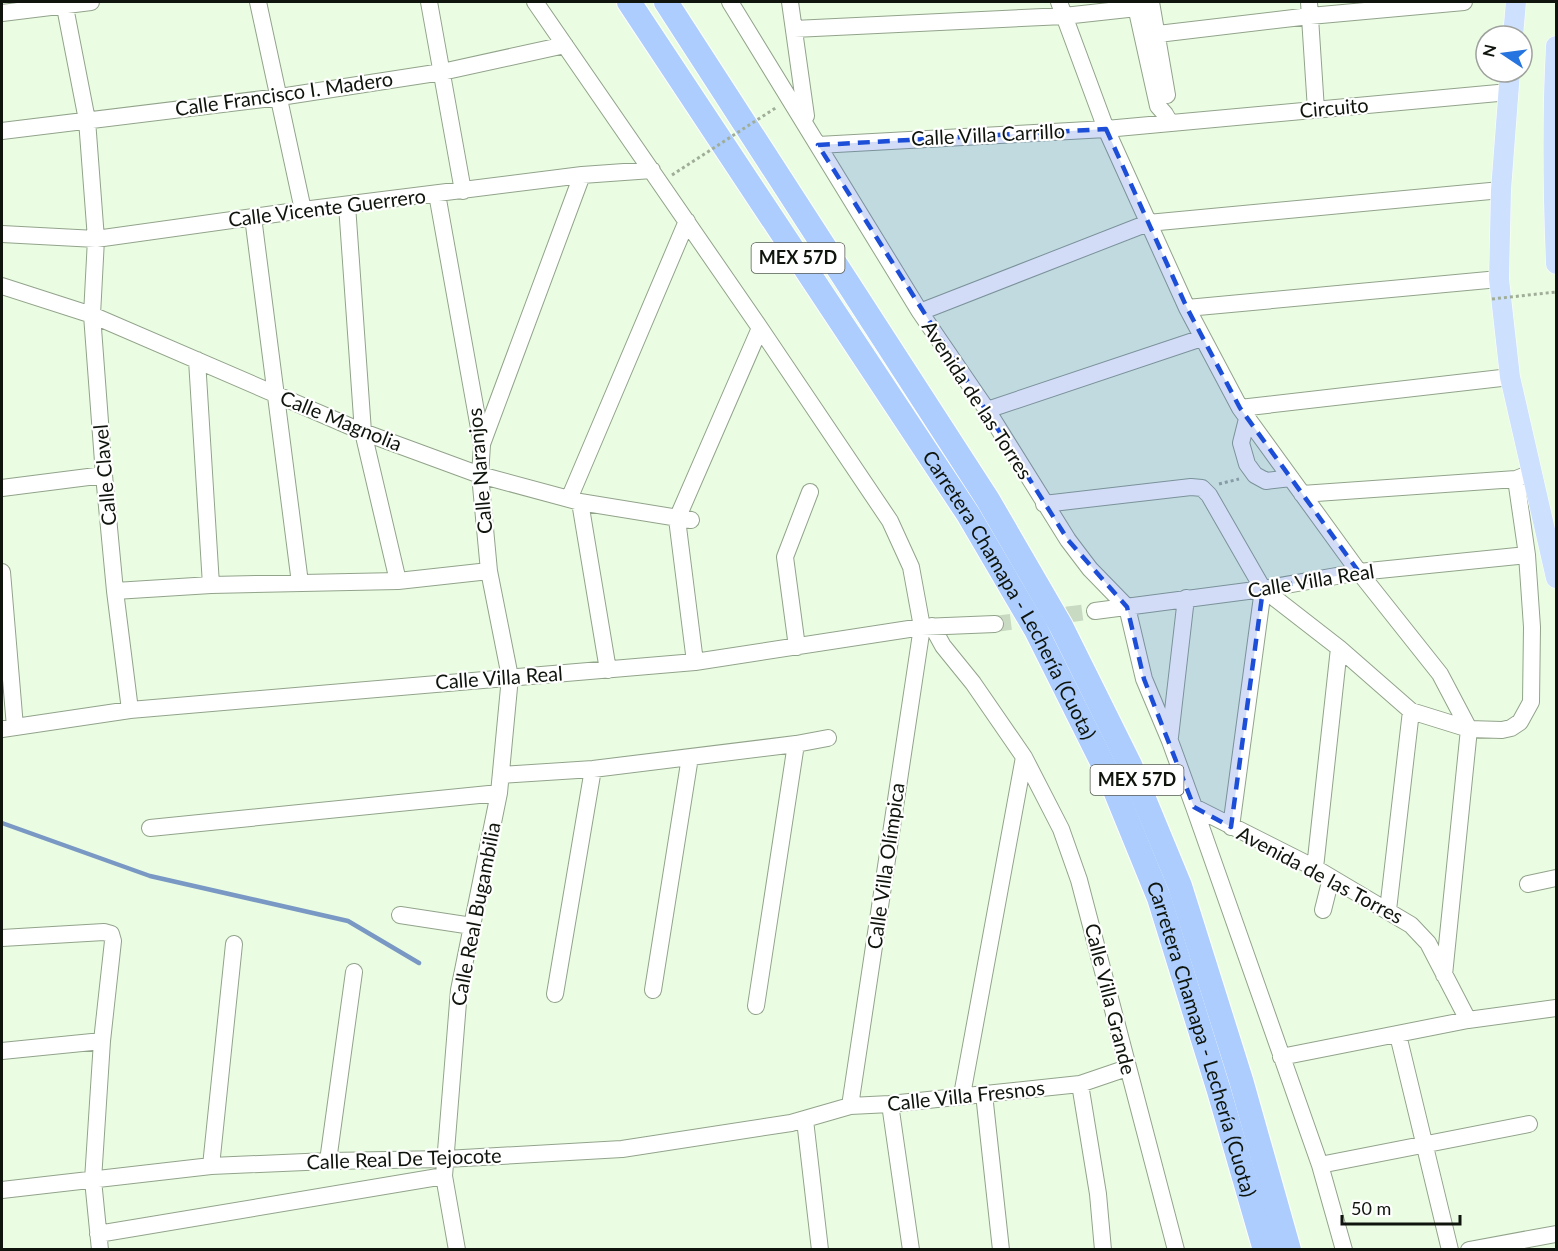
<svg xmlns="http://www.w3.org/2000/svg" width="1558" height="1251" viewBox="0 0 1558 1251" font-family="Lato,sans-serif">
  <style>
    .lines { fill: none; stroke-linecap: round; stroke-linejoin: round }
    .stream { stroke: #7998c4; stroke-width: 4.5 }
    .minor-tunnel { stroke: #c9dac2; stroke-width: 16; stroke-dasharray: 16 8; stroke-linecap: butt }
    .minor-casing { stroke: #92a38b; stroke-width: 18 }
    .major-casing { stroke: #fff; stroke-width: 21 }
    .highway-casing { stroke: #fff; stroke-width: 26 }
    .path { stroke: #a0ae99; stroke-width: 3; stroke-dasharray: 3 3; stroke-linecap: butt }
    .minor { stroke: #fff; stroke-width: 16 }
    .major { stroke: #cde1fe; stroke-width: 20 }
    .highway { stroke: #accdfd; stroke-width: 24 }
    .path-bridge { stroke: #a0ae99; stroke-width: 3; stroke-dasharray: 3 3; stroke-linecap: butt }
    .marked { fill: #1d4ed8; fill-opacity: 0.2; stroke: #1d4ed8; stroke-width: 4.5; stroke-dasharray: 12 8; stroke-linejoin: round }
    .labels { text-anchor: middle; stroke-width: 4.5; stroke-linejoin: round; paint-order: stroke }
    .shield { fill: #fff; stroke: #575b55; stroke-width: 1.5 }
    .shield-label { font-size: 18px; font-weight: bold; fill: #0f150c }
    .street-label { font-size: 20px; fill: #0f150c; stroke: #fff }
  </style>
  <rect width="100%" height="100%" fill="#eafde2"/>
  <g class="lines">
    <!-- stream -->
    <path class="stream" d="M2,823L150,876L348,921L419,963"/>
    <!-- minor-tunnel -->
    <path class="minor-tunnel" d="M995,624L1095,611"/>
    <defs>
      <path id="minor" d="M64,2L87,120L96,239L92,315L104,475L115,591L130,710
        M258,2L303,210
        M429,2L463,191
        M535,2L760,328L890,521L911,567L922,627L850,1106
        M730,2L920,312L987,410L1068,540L1090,569L1127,607L1144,679L1170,741L1194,807L1320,1165L1344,1250
        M790,2L806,116
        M1059,2L1106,129L1187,308L1240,408L1359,572L1440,674L1469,729L1444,975
        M1135,2L1158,106L1165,114L1170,123
        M1151,2L1167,95
        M1309,2L1316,110
        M2,13L91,2
        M794,29L1064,16L1137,8
        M1158,34L1310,16L1464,2
        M2,131L280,97L442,72L565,45
        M818,145L1106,129L1509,92
        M437,194L482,445L480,475L489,571L510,677L499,793L459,990L444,1176L457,1250
        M347,205L363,432L398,581
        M253,217L300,583
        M2,234L96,239L303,210L582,175L652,170
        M2,286L92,315L363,432L480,475L580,502L691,520
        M1187,308L1499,279
        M920,312L1148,223L1501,190
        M197,360L211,585
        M1240,408L1510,377
        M987,410L1202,338
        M1247,419L1241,443L1247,464L1255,475L1266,481L1291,478
        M482,444L582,175
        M2,488L104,475
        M1302,494L1516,479L1526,475
        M569,499L687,221
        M580,502L608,670
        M1044,504L1191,487L1202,488L1209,495L1263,589L1231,827
        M2,572L15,727
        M1263,589L1339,648L1411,711L1469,729L1502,730L1511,728L1520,722L1531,702L1532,627L1527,555L1516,479
        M115,591L211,585L398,581L489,571
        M1095,611L1263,589L1359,572L1527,555
        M932,626L943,646L973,683L1024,757L1061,829L1079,880L1176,1250
        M797,647L785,557L810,492
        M695,662L677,519L760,328
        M2,729L130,710L695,662L922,627L995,624
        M1170,737L1186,598
        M502,775L593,769L796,744L828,738
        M1194,807L1315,868L1411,925L1428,943L1468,1020
        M150,828L499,793
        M1315,868L1339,648
        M1528,884L1556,878
        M1323,910L1331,878
        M1388,910L1411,711
        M400,915L472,926
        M2,938L104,932L111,934L113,941L102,1041L93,1180L100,1250
        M653,990L690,757
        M555,994L593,769
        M756,1006L796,744
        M1398,1035L1450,1250
        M2,1051L102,1041
        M1281,1057L1468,1020L1556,1008
        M1080,1084L1098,1194L1103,1250
        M984,1094L1001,1250
        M962,1095L1024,757
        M890,1104L911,1250
        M805,1120L820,1250
        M328,1161L354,972
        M1320,1165L1529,1124
        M211,1166L234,944
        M2,1190L211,1166L328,1161L446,1159L622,1149L791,1123L850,1106L890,1104L1080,1084L1127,1068
        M98,1234L444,1176
        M1469,1250L1556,1234"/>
      <path id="major" d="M1513,36L1516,2
        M1556,46C1552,119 1553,191 1556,264
        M1510,72L1501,190L1499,279L1510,377L1556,578"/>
      <g id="highway">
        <path id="s1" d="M629,2L968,514L1036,630L1110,778L1159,898L1219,1091L1265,1250"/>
        <path d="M666,2L988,500L1061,626L1130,765L1180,886L1241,1080L1289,1250"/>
      </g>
    </defs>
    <!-- minor casing -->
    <use href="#minor" class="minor-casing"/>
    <!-- major casing -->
    <use href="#major" class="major-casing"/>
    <!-- highway casing -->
    <use href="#highway" class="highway-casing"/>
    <!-- path -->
    <path class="path" d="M1219,484L1239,479"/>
    <!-- minor -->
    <use href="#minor" class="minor"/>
    <!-- major -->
    <use href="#major" class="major"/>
    <!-- highway -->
    <use href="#highway" class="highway"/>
    <!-- path-bridge -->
    <path class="path-bridge" d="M672,175L777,107
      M1492,299L1556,292"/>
  </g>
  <!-- marked area -->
  <path class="marked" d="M1106,129L1187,308L1240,408L1359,572L1263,589L1231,827L1194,807L1144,679L1127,607L1068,540L818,145Z"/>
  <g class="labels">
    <!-- shield labels -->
    <g class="shield">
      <rect x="751.5" y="243" width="93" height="30" rx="4.5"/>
      <rect x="1090.5" y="765" width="93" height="30" rx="4.5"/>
    </g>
    <g class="shield-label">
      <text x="798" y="264">MEX 57D</text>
      <text x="1137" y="786">MEX 57D</text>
    </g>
    <!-- street labels -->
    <g class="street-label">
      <text transform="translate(284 94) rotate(-8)" y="7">Calle Francisco I. Madero</text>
      <text transform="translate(1334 108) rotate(-5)" y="7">Circuito</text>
      <text transform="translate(988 135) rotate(-3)" y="7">Calle Villa Carrillo</text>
      <text transform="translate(327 208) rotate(-7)" y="7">Calle Vicente Guerrero</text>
      <text transform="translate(977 400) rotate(57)" y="7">Avenida de las Torres</text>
      <text transform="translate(341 421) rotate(22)" y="7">Calle Magnolia</text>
      <text transform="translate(480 471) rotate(-95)" y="7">Calle Naranjos</text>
      <text transform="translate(105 475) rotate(-95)" y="7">Calle Clavel</text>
      <text transform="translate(1311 581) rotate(-9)" y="7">Calle Villa Real</text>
      <text dy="7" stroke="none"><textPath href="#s1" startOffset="705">Carretera Chamapa - Lechería (Cuota)</textPath></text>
      <text transform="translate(499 678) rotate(-4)" y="7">Calle Villa Real</text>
      <text transform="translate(886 866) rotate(-82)" y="7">Calle Villa Olímpica</text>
      <text transform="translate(1320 875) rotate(28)" y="7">Avenida de las Torres</text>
      <text transform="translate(476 914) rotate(-79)" y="7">Calle Real Bugambilia</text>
      <text transform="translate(1110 999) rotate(76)" y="7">Calle Villa Grande</text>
      <text dy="7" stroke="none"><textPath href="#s1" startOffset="1191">Carretera Chamapa - Lechería (Cuota)</textPath></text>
      <text transform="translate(966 1096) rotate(-6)" y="7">Calle Villa Fresnos</text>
      <text transform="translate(404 1159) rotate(-2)" y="7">Calle Real De Tejocote</text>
    </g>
  </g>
  <!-- border -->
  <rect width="1558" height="1251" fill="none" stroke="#0f150c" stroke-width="6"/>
  <!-- north arrow -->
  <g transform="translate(1504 54) rotate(283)"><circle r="28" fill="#ffffff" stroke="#9fa19e" stroke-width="1.5"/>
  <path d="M0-4.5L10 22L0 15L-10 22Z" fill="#2674df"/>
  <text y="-9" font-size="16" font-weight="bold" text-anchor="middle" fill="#0f150c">N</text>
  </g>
  <!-- scale -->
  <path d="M1342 1215v9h118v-9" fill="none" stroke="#0f150c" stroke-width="3"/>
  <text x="1351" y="1215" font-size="18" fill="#0f150c" stroke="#ffffff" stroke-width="4.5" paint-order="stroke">50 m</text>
</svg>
